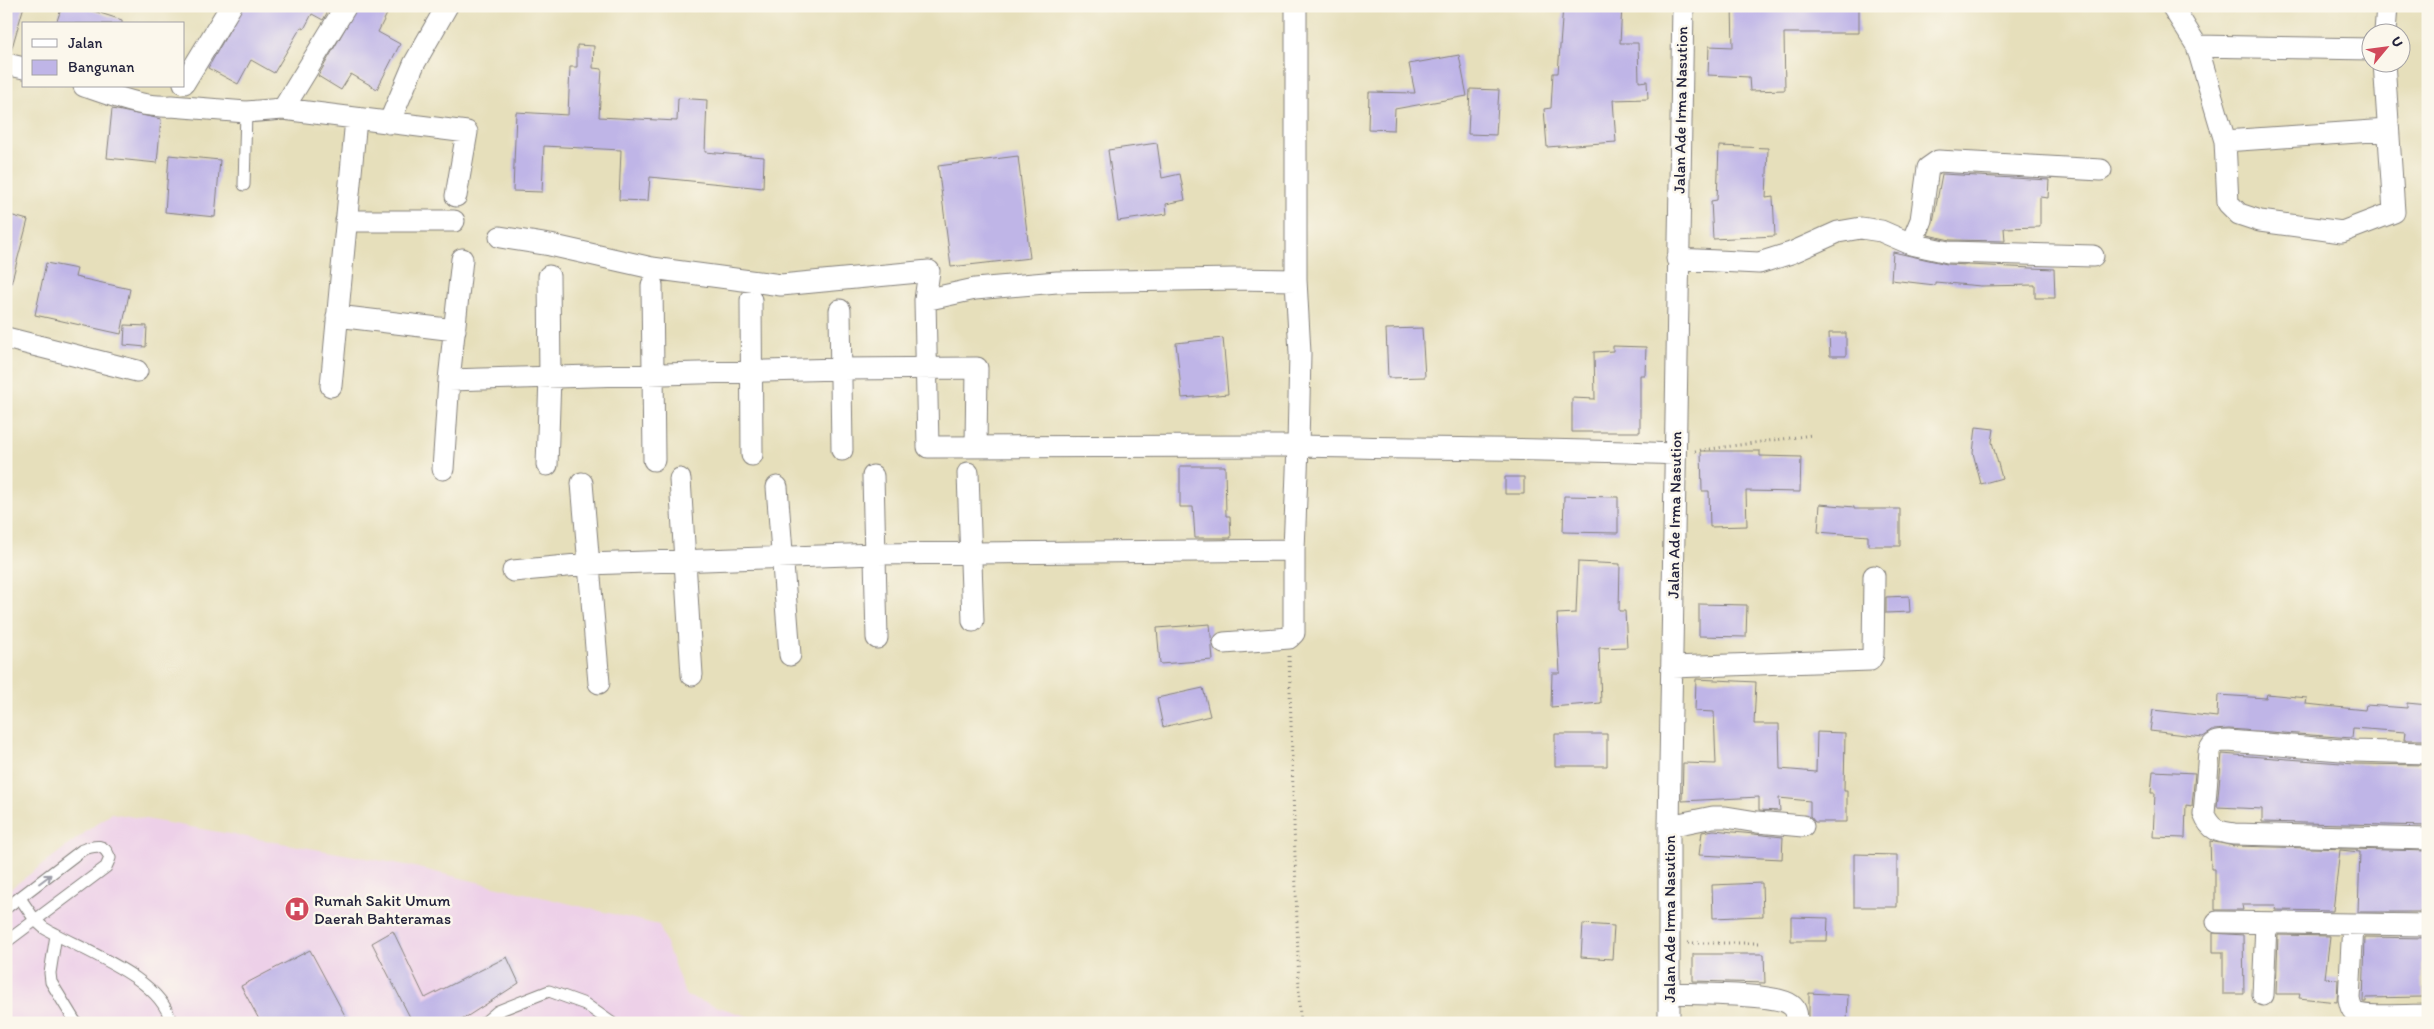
<svg xmlns="http://www.w3.org/2000/svg" width="2434" height="1029" viewBox="0 0 2434 1029" font-family="Itim,sans-serif">
  <style>
    .built { fill: #edd0e8 }
    .building { fill: #bfb5e7 }
    .lines { fill: none; stroke-linecap: round; stroke-linejoin: round }
    .lane-casing { stroke: #84807b; stroke-width: 13 }
    .street-casing { stroke: #84807b; stroke-width: 23 }
    .path { stroke: #84807b; stroke-width: 3; stroke-dasharray: 1 4; stroke-linecap: butt }
    .lane { stroke: #fff; stroke-width: 11 }
    .street { stroke: #fff; stroke-width: 21 }
    .oneway { stroke: #9c9ca7 }
    .labels { text-anchor: middle; stroke-width: 5; stroke-linejoin: round; paint-order: stroke }
    .street-label { font-size: 16px; fill: #22223b; stroke: #fbf7ec }
    .poi-label { font-size: 16px; fill: #22223b; stroke: #fbf7ec; text-anchor: start }
  </style>
  <rect width="100%" height="100%" fill="#fbf7ec"/>
  <filter id="ink" filterUnits="userSpaceOnUse"><feTurbulence type="fractalNoise" baseFrequency=".02" numOctaves="2"/><feDisplacementMap in="SourceGraphic" scale="10" xChannelSelector="R" yChannelSelector="G"/><feConvolveMatrix kernelMatrix="1 2 1 2 8 2 1 2 1" color-interpolation-filters="sRGB"/></filter>
  <filter id="wash" filterUnits="userSpaceOnUse"><feTurbulence type="fractalNoise" baseFrequency=".0096" numOctaves="4" result="noise"/><feDisplacementMap in="SourceGraphic" scale="20" xChannelSelector="R" yChannelSelector="G"/><feGaussianBlur stdDeviation="1.12" result="paint"/><feColorMatrix in="noise" values="0 0 0 0 0 0 0 0 0 0 0 0 0 0 0 0 0 1.4 0 .05"/><feComposite in="paint" operator="in"/></filter>
  <g filter="url(#wash)">
    <rect width="100%" height="100%" fill="#e6dfbb"/>
    <!-- built -->
    <path class="built" d="M111,813L406,865L659,925L686,996L767,1023H6V892Z"/>
    <g id="blocks">
      <!-- building -->
      <path class="building" d="M6,6H24L11,51H6Z
        M62,6H78L122,20V24H56Z
        M243,6H331L323,20L312,14L304,29L301,27L274,73L251,60L238,84L208,68Z
        M358,6H391L378,32L400,44L377,89L351,74L341,90L318,76Z
        M1563,6H1622L1620,43H1638L1639,82L1647,81L1648,99L1613,100L1616,142L1547,147L1544,109L1551,108L1553,73H1558Z
        M1732,6H1859V33H1784L1785,90L1750,91L1749,77L1708,75L1709,46L1733,47Z
        M577,45L594,46L593,68L602,69L599,117L677,121L678,98L707,100L705,152L764,157L763,188L650,177L648,201L619,200L621,150L544,146L542,192L513,191L516,112L568,115L570,67H577Z
        M1459,55L1467,96L1395,109L1394,130L1368,129L1369,92L1415,93L1409,64Z
        M1470,89L1499,90L1496,135L1468,134Z
        M112,109L161,119L157,163L107,158Z
        M1157,143L1162,178L1180,174L1185,200L1166,204L1167,214L1118,221L1108,150Z
        M1719,146L1768,148L1766,198L1773,197L1775,236L1713,239L1711,201L1717,200Z
        M169,155L220,160L215,217L165,212Z
        M1018,156L1030,258L951,267L938,166Z
        M1942,174L2049,180L2048,198L2040,197V227L2004,228L2005,241L1950,240L1928,235L1933,222Z
        M6,214L28,220L11,284L6,283Z
        M1893,252L1947,264L2054,269L2055,298H2035V285L1981,286L1935,282V285L1891,280Z
        M46,263L77,269L75,277L130,289L121,334L35,315Z
        M125,325L147,326L146,347L124,345Z
        M1422,328L1425,377L1388,378L1386,329Z
        M1829,333H1846V356H1830Z
        M1223,338L1228,394L1182,398L1176,343Z
        M1613,346L1646,347L1645,375H1640V432H1572V398L1595,399L1594,352L1613,351Z
        M1976,427L1994,429L1992,442L2002,478L1981,484L1973,453Z
        M1701,451H1760V456L1801,457L1800,492L1746,491L1747,526L1710,527L1709,491H1702Z
        M1180,466H1225L1226,516H1230L1231,538H1195L1193,507H1180Z
        M1505,477H1524V494H1505Z
        M1564,496L1618,497V533L1563,532Z
        M1820,504L1854,507V509H1900V546H1868V536L1818,532Z
        M1578,562L1620,564L1619,611H1625L1627,647L1599,648L1601,703L1551,707L1552,673H1560L1557,614L1576,613Z
        M1909,596L1910,612L1886,613V597Z
        M1699,604L1747,605L1746,637L1699,636Z
        M1210,624L1213,660L1160,664L1157,628Z
        M1696,679L1756,682L1754,724H1779L1780,769L1816,772L1817,732L1845,733L1844,791H1847V822H1815L1810,816V801L1779,798L1780,811L1759,810V797L1682,801L1683,763L1716,764L1714,712L1695,711Z
        M1203,688L1210,716L1163,727L1157,698Z
        M2267,694L2307,698L2306,704L2365,710L2366,705L2407,708V703L2428,705V740H2404L2405,732L2353,728L2352,738L2229,729L2214,730L2203,737L2150,731L2153,710L2217,717L2218,695L2266,698Z
        M1555,734H1607V766H1555Z
        M2222,754L2354,764L2428,765V826L2262,822V809L2217,807Z
        M2153,771L2195,773L2192,806L2186,805L2185,838L2153,837L2155,793H2151Z
        M1714,830L1783,837L1782,859L1699,855L1702,832Z
        M2210,841L2234,846L2428,851V912H2358L2360,852L2340,850L2333,911L2275,910L2276,905H2242L2243,910H2215V869H2211Z
        M1854,854L1897,855V907H1854Z
        M1762,883L1763,916L1713,918L1712,885Z
        M1791,917L1828,918L1827,941H1791Z
        M1583,924L1614,926L1612,959L1581,957Z
        M393,931L425,998L507,957L519,983L457,1023H413L372,943Z
        M2213,933L2243,935L2244,994H2223V952H2213Z
        M2278,935L2330,936L2325,978L2338,979L2337,1002L2299,998L2300,994H2276Z
        M2365,937L2428,938V962H2422L2423,997L2366,998V1002H2363Z
        M310,950L349,1023H261L241,986Z
        M1693,954H1764L1765,983L1693,981Z
        M1809,993L1848,995L1847,1023L1809,1021Z"/>
    </g>
  </g>
  <g filter="url(#ink)">
    <use href="#blocks" fill-opacity="0" stroke="#84807b" stroke-width="1"/>
    <g class="lines">
      <defs>
        <path id="lane" d="M244,185L246,112
          M20,898L35,920L44,928C81,950 163,978 171,1023
          M6,908L82,850C96,845 104,843 110,858L106,867L6,942
          M56,935L50,973L51,982L76,1023
          M484,1023L498,1011L549,991L585,1004L612,1023"/>
        <path id="street" d="M1296,6V280L1300,353L1298,446C1423,449 1549,448 1675,454
          M2172,6L2197,46L2225,141L2228,203L2239,214L2260,221L2342,232L2394,212L2384,62
          M2385,32L2387,6
          M2197,46L2372,49
          M6,64L24,68
          M184,83L231,6
          M84,86C113,95 140,108 171,106L246,112L283,109L467,132L456,196
          M283,109L346,6
          M389,123L414,64L447,6
          M2225,141L2388,130
          M346,221H454
          M500,237L550,245L652,268L781,285L929,271L925,300L975,289L1057,282L1235,279L1296,280
          M1911,244L1921,220L1928,168L1938,161L2101,170
          M1677,259L1759,263L1791,253L1838,232L1861,228L1881,231L1911,244L1948,252L2093,256
          M652,285L654,460
          M751,300L752,455
          M925,300L928,447L1298,446L1294,550V633L1289,638L1224,643
          M840,310L842,450
          M337,316L455,330
          M6,338L137,371
          M449,380L840,369L977,368L976,446
          M331,386L356,119
          M547,465L550,377L549,276
          M443,469L449,380L462,259
          M968,473L973,621
          M873,476L877,638
          M680,479L692,675
          M582,483L599,683
          M777,487L790,655
          M513,571L588,564L876,554L1294,550
          M1672,667L1870,660L1873,655L1874,576
          M2428,753L2354,751L2228,741C2218,741 2212,742 2209,752L2204,814C2210,830 2219,832 2234,834L2428,839
          M1669,826L1713,817H1726L1757,822L1803,826
          M2217,922L2428,925
          M2353,924L2349,999C2350,1004 2351,1010 2356,1013C2367,1018 2413,1015 2428,1015
          M1670,993C1692,994 1777,993 1791,1005C1797,1009 1797,1016 1797,1023
          M2263,995L2266,924
          M1669,1023V826L1683,6"/>
      </defs>
      <!-- lane casing -->
      <use href="#lane" class="lane-casing"/>
      <!-- street casing -->
      <use href="#street" class="street-casing"/>
      <!-- path -->
      <path class="path" d="M1695,451L1812,435
        M1289,656L1300,1023
        M1688,943H1759"/>
      <!-- lane -->
      <use href="#lane" class="lane"/>
      <!-- street -->
      <use href="#street" class="street"/>
    </g>
    <!-- one-way arrows -->
    <defs><path id="oneway-shaft" d="M-6 0H5M1.5-3L5.5 0L1.5 3" fill="none" stroke-width="1.6" stroke-linecap="round" stroke-linejoin="round" transform="scale(1.25)"/></defs>
    <use class="oneway" href="#oneway-shaft" transform="translate(45 879) rotate(-37)"/>
  </g>
  <!-- icons -->
  <defs>
    <symbol id="hospital-disc" viewBox="-11 -11 22 22"><circle r="9.5" fill="#d1495b" stroke="#fbf7ec"/><path d="M-5-5h3v3.5h4V-5h3V5h-3V1.5h-4V5h-3Z" fill="#fff"/></symbol>
  </defs>
  <g fill-rule="evenodd">
    <use href="#hospital-disc" x="283" y="895" width="28" height="28"/>
  </g>
  <g class="labels">
    <!-- street labels -->
    <g class="street-label">
      <text transform="translate(1680 110) rotate(-89)" y="6">Jalan Ade Irma Nasution</text>
      <text transform="translate(1674 515) rotate(-89)" y="6">Jalan Ade Irma Nasution</text>
      <text transform="translate(1669 919) rotate(-90)" y="6">Jalan Ade Irma Nasution</text>
    </g>
    <!-- poi labels -->
    <g class="poi-label">
      <text x="314" y="906">Rumah Sakit Umum<tspan x="314" dy="18">Daerah Bahteramas</tspan></text>
    </g>
  </g>
  <!-- margin -->
  <rect width="2434" height="1029" fill="none" stroke="#fbf7ec" stroke-width="25"/>
  <!-- legend -->
  <rect x="22" y="22" width="162" height="65" fill="#fbf7ec" stroke="#a4a2a5"/>
  <rect x="32" y="39" width="25" height="8" fill="#ffffff" stroke="#a4a2a5"/>
  <text x="68" y="48" font-size="15" fill="#22223b">Jalan</text>
  <rect x="32" y="60" width="25" height="15" fill="#bfb5e7" stroke="#a4a2a5"/>
  <text x="68" y="72" font-size="15" fill="#22223b">Bangunan</text>
  <!-- north arrow -->
  <g transform="translate(2386 48) rotate(61)"><circle r="24" fill="#fbf7ec" stroke="#a4a2a5"/>
  <path d="M0-4L9 19L0 12L-9 19Z" fill="#d1495b"/>
  <text y="-8" font-size="14" font-weight="bold" text-anchor="middle" fill="#22223b">U</text>
  </g>
</svg>
